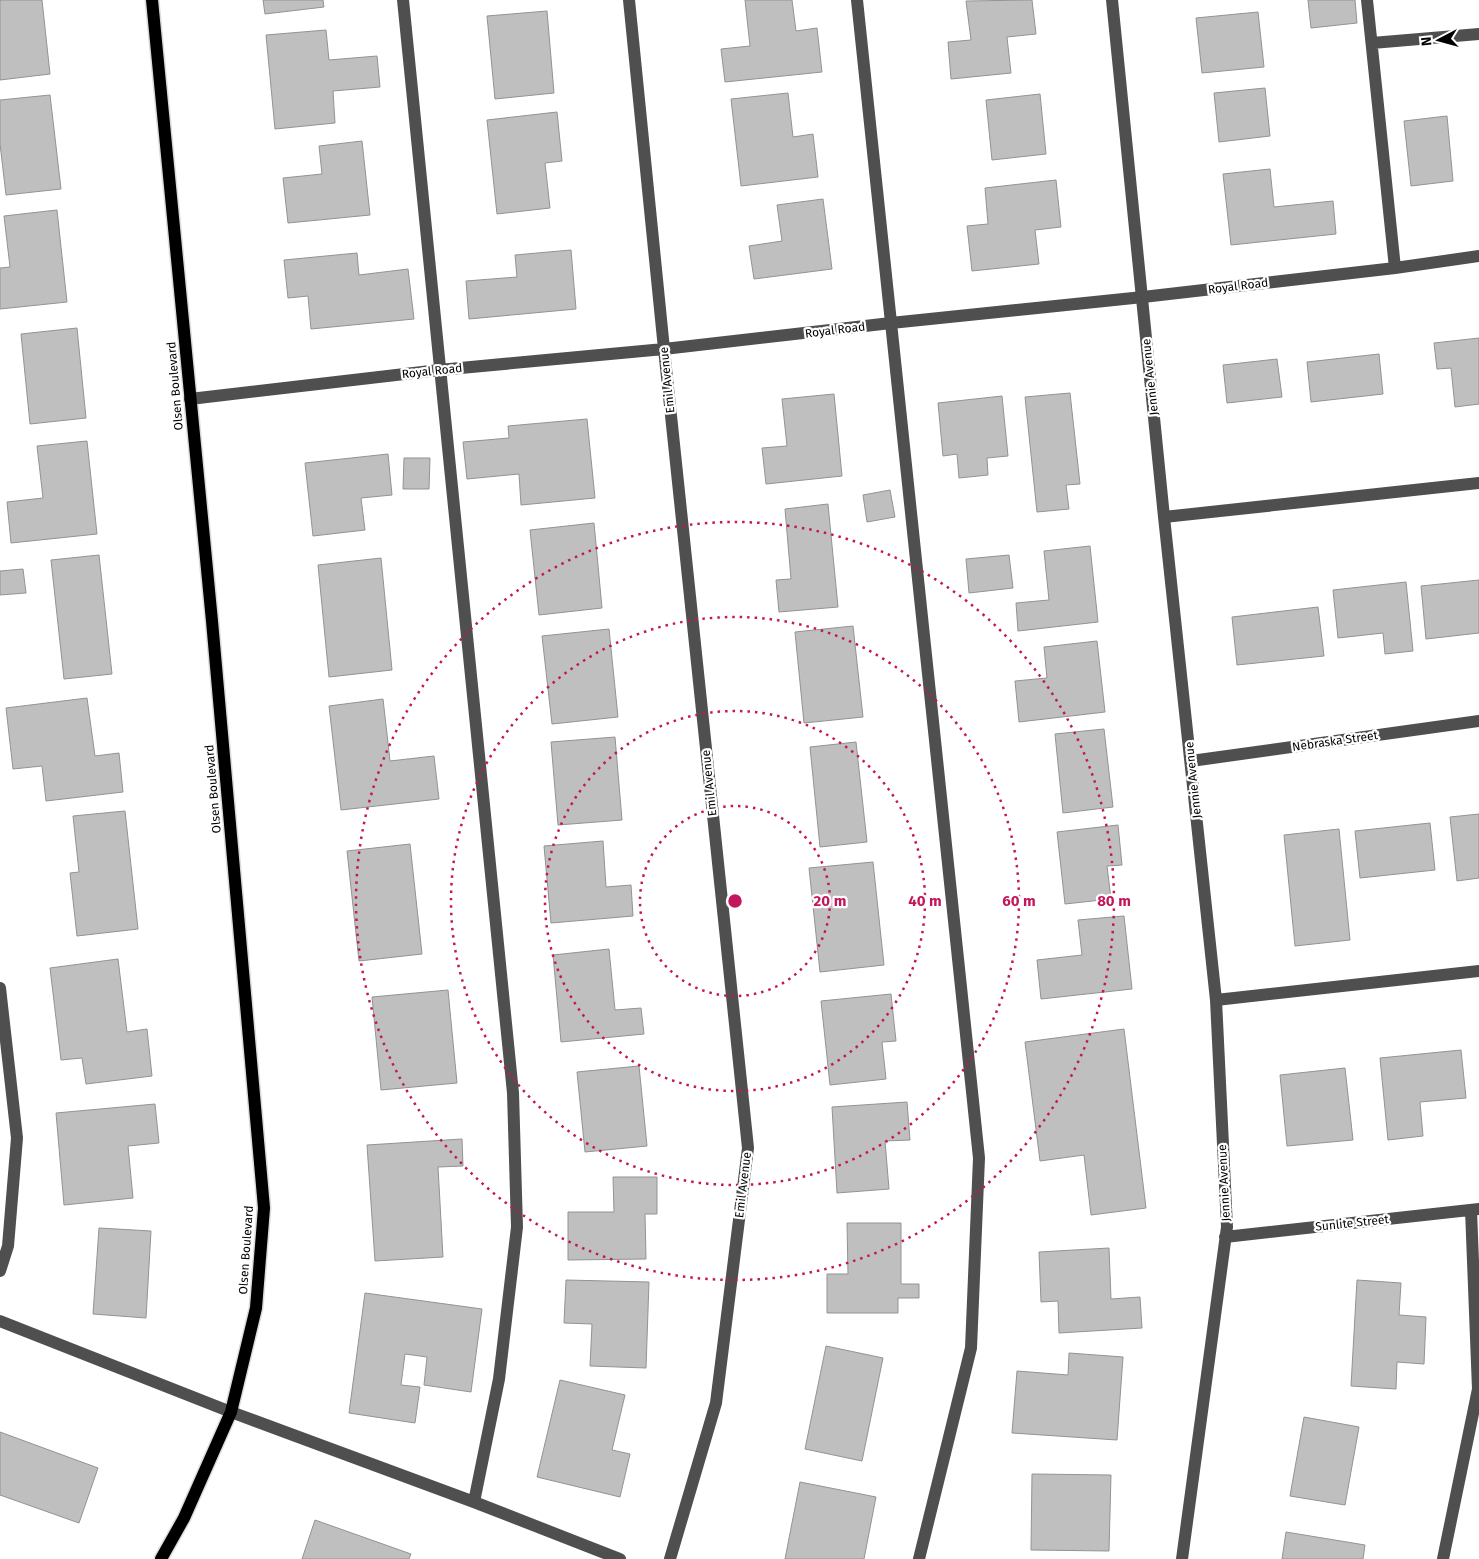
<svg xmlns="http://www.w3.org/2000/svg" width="1479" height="1559" viewBox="0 0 1479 1559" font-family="'Fira Sans',sans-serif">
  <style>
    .building { fill: #bfbfbf; stroke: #939393 }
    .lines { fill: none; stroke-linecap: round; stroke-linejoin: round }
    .major-casing { stroke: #dbdbdb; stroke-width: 15 }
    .minor { stroke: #4f4f4f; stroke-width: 12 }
    .major { stroke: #000; stroke-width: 12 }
    .ring { fill: none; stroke: #c2185b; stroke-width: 2.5; stroke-dasharray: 2.5 5 }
    .labels { text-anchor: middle; stroke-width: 4.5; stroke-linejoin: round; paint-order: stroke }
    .street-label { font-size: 12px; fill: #000; stroke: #fff }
    .centre { fill: #c2185b; stroke: #fff; stroke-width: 2.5 }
    .ring-label { font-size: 15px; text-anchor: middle; font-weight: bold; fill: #c2185b; stroke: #fff; stroke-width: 4.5; stroke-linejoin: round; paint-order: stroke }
  </style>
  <rect width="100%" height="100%" fill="#fff"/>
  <!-- building -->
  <path class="building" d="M0,0H42L50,74L0,80Z
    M263,0H323L324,7L265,14Z
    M745,0H792L796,31L817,28L822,72L725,82L721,49L750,46Z
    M1032,0L1036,34L1007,37L1011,73L951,79L948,42L971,40L966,1Z
    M1308,0H1355L1357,23L1311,28Z
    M547,11L554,93L495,99L487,16Z
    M1258,12L1264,67L1202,73L1196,18Z
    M326,30L329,60L377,56L380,87L333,91L335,123L275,129L266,35Z
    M1265,88L1270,136L1219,142L1214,93Z
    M788,93L793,137L813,134L818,177L741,186L731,99Z
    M1040,94L1046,154L992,160L986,100Z
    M50,95L61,189L6,195L0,144V100Z
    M557,112L562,161L545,163L550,208L497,214L487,120Z
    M1447,116L1453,181L1411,186L1404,121Z
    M362,141L370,215L288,223L283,178L322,174L319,146Z
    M1270,169L1274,207L1333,201L1336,234L1231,245L1223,174Z
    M1056,180L1061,227L1035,230L1039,264L972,271L967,226L988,224L985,188Z
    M823,199L832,269L754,279L749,246L782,241L777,205Z
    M57,210L67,302L0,309V268L10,267L4,216Z
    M571,250L576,309L469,319L466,281L517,277L515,255Z
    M357,253L359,275L408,269L414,319L311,329L308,296L288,298L284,260Z
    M77,328L86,418L30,424L21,334Z
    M1479,338V404L1455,407L1451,368L1437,369L1434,343Z
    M1379,354L1383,394L1311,402L1307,362Z
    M1277,359L1282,397L1227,403L1223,365Z
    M1070,393L1080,484L1066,485L1069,509L1037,512L1025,397Z
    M834,394L842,476L766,484L762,448L787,446L782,399Z
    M1002,396L1008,456L987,458L988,475L959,478L957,454L943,456L938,403Z
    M587,419L595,498L521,505L519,474L467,479L463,442L509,438L508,426Z
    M87,441L97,534L11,543L7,502L43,498L37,446Z
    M388,454L392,495L361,498L365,530L313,536L305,463Z
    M404,458H430L429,489H403Z
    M890,490L895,517L867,522L863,495Z
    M828,504L838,607L779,612L776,580L791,579L785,509Z
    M594,523L602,608L539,615L530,530Z
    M1090,546L1098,622L1018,631L1016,603L1049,600L1044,551Z
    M99,555L112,674L64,679L51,560Z
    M1009,555L1013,588L969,593L966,559Z
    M381,558L392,670L329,677L318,565Z
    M23,569L26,593L0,595V571Z
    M1479,580V633L1426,639L1421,586Z
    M1406,582L1413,651L1385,654L1383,633L1338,638L1333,590Z
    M1318,607L1324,656L1237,665L1232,617Z
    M853,626L863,717L804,723L795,632Z
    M609,629L618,717L552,724L542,636Z
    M1097,641L1105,712L1019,722L1015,681L1047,678L1044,647Z
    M87,698L95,756L119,753L123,792L46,801L42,766L13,769L6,708Z
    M383,699L390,761L434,756L439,799L341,810L329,706Z
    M1104,729L1113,807L1063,813L1055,734Z
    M615,737L622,820L558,825L551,742Z
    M856,742L867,842L820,847L810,747Z
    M125,811L138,929L77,936L70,873L79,872L73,816Z
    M1479,814V878L1457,881L1450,817Z
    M1430,823L1435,870L1360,878L1355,831Z
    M1118,825L1122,865L1107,866L1111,899L1065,904L1057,832Z
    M1339,829L1350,940L1295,946L1284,835Z
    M603,841L606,887L631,885L633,916L551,923L544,846Z
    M410,844L422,954L359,961L347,851Z
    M873,862L884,965L820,972L809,868Z
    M1124,916L1132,989L1041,999L1037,960L1082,955L1078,920Z
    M609,949L615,1010L641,1008L644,1034L561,1042L553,955Z
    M118,959L127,1032L147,1029L152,1076L86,1084L82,1058L61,1060L50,968Z
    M448,990L457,1083L381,1090L372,997Z
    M891,994L896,1041L882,1042L886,1079L830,1085L821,1001Z
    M1124,1029L1146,1208L1091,1215L1084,1155L1040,1161L1025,1042Z
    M1461,1050L1466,1098L1420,1102L1423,1136L1388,1140L1380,1058Z
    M639,1066L647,1146L585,1152L577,1072Z
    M1345,1068L1353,1140L1287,1146L1280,1075Z
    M907,1102L910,1140L885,1141L889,1189L837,1193L832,1107Z
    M155,1104L159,1143L128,1146L133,1198L64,1205L56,1113Z
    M462,1139L463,1166L438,1167L443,1257L375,1261L367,1145Z
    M613,1177H657V1214H645L646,1259L568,1260V1212H614Z
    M847,1223H901V1284H919V1298H898V1313H827V1274H848Z
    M99,1228L151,1231L146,1318L93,1314Z
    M1109,1248L1111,1299L1140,1297L1142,1328L1059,1333L1058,1301L1041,1302L1039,1252Z
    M566,1280L649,1282L646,1368L590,1366L592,1324L564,1323Z
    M1357,1280L1401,1283L1399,1315L1426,1317L1424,1364L1397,1362L1396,1389L1351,1386Z
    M365,1293L482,1309L471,1392L424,1385L427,1357L405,1354L401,1385L420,1387L415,1423L349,1413Z
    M826,1346L883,1358L862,1461L805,1449Z
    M1069,1353L1123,1357L1117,1440L1012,1433L1017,1371L1068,1375Z
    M560,1380L625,1395L612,1450L630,1454L620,1497L537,1477Z
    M1304,1417L1359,1427L1345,1505L1290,1496Z
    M0,1432L98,1468L79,1523L0,1495Z
    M1032,1474L1111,1475L1109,1551L1031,1550Z
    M800,1482L876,1497L864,1559H785Z
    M315,1520L411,1554L409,1559H302Z
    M1286,1532L1365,1545L1363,1559H1282Z"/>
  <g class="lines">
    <defs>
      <path id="major" d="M152,0L212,621L264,1208L256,1308L231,1412L184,1518L161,1559"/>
    </defs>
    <!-- major casing -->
    <use href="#major" class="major-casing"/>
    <!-- minor -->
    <path class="minor" d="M403,0L513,1093L517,1227L499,1379L474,1502
      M629,0L664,349L748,1148L716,1403L670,1559
      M857,0L979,1158L971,1348L919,1559
      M1112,0L1164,517L1216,1000L1227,1227L1182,1559
      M1367,0L1395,268
      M1372,43L1479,34
      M190,399L439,370L664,349L891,323L1143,297L1395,268L1479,256
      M1164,517L1479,483
      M1191,761L1479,721
      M0,988L17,1138L8,1246L0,1271
      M1216,1000L1479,971
      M1225,1237L1479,1209
      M0,1321L231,1412L474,1502L620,1559
      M1443,1559L1478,1389L1471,1210"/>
    <!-- major -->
    <use href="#major" class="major"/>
  </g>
  <!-- distance rings -->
  <g class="ring">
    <circle cx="735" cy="901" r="95"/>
    <circle cx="735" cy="901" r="190"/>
    <circle cx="735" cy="901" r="284"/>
    <circle cx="735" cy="901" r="379"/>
  </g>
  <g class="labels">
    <!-- street labels -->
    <g class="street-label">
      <text transform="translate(1238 286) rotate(-7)" y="4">Royal Road</text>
      <text transform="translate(835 330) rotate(-7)" y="4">Royal Road</text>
      <text transform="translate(432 371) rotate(-6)" y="4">Royal Road</text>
      <text transform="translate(1150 377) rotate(-96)" y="4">Jennie Avenue</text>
      <text transform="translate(667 380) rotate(-96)" y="4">Emil Avenue</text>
      <text transform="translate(175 386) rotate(-95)" y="4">Olsen Boulevard</text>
      <text transform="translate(1335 741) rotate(-8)" y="4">Nebraska Street</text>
      <text transform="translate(1193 780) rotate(-96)" y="4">Jennie Avenue</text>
      <text transform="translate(709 783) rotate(-96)" y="4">Emil Avenue</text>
      <text transform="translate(213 789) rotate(-95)" y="4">Olsen Boulevard</text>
      <text transform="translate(1224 1183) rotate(-93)" y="4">Jennie Avenue</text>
      <text transform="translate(743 1185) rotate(-83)" y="4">Emil Avenue</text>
      <text transform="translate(1352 1223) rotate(-6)" y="4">Sunlite Street</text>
      <text transform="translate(246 1250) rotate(-86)" y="4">Olsen Boulevard</text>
    </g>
  </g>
  <circle cx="735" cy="901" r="8" class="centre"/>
  <g class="ring-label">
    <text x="830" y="906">20 m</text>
    <text x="925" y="906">40 m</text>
    <text x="1019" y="906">60 m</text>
    <text x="1114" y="906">80 m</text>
  </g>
  <!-- north arrow -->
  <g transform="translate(1439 40) rotate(264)" stroke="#ffffff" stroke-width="4" paint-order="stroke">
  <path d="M0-4L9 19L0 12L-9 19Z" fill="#000000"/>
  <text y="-8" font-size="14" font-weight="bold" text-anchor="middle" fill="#000000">N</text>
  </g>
</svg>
